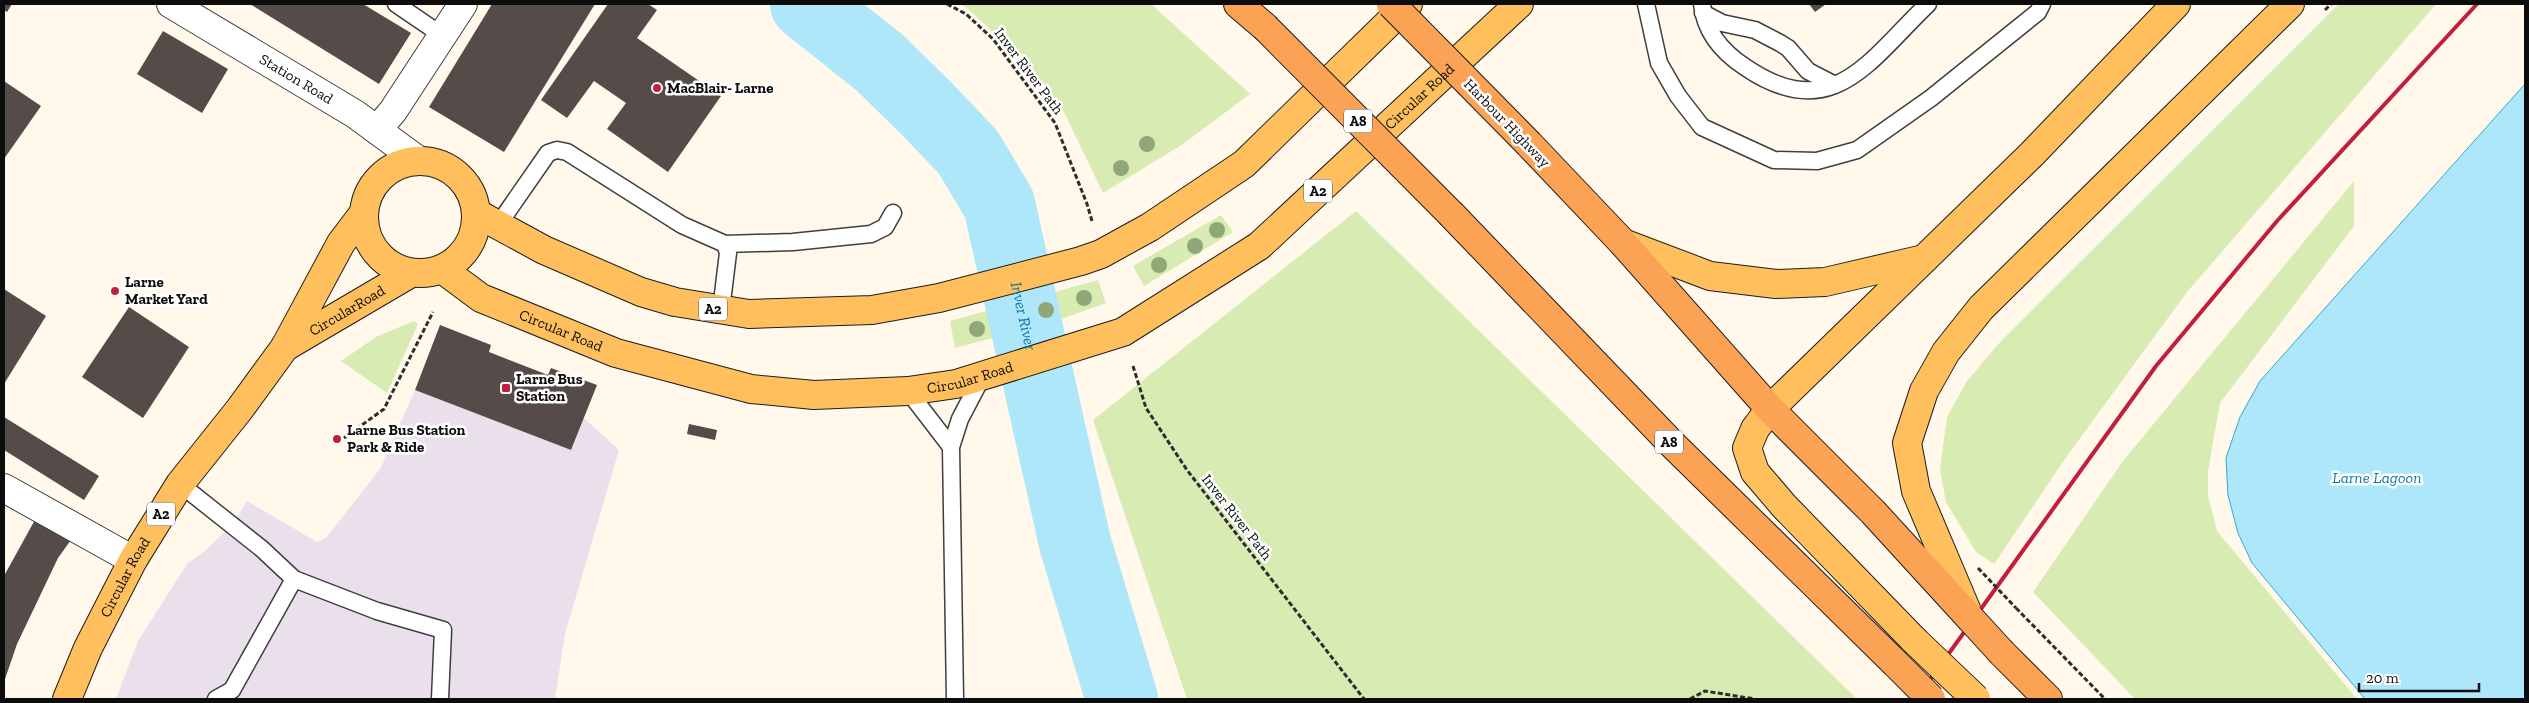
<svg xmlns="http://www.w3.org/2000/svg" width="2529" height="703" viewBox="0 0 2529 703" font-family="'Zilla Slab',serif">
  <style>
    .industrial { fill: #e9e0ec }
    .green { fill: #d8ebb3 }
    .water { fill: #ade7f9; stroke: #31aad3 }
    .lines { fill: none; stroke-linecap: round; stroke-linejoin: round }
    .river { stroke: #ade7f9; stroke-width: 72 }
    .building { fill: #554b48 }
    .service-casing { stroke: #3f3f3f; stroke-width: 19 }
    .minor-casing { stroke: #3f3f3f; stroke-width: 30 }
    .primary-casing { stroke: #1d1d1d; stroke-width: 30 }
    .trunk-casing { stroke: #1d1d1d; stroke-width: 30 }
    .path { stroke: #2e2e2e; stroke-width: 3; stroke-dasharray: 5 2.5; stroke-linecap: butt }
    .service { stroke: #fff; stroke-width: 16 }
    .minor { stroke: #fff; stroke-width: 28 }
    .primary { stroke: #febf5c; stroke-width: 28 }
    .trunk { stroke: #fca254; stroke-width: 28 }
    .rail { stroke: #c21f3e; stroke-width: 4 }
    .primary-bridge-casing { stroke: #1d1d1d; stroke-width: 30; stroke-linecap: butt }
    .trunk-bridge-casing { stroke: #1d1d1d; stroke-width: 30; stroke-linecap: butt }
    .path-bridge { stroke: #2e2e2e; stroke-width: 3; stroke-dasharray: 5 2.5; stroke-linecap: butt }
    .primary-bridge { stroke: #febf5c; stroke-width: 28 }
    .trunk-bridge { stroke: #fca254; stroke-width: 28 }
    .tree { fill: #90a878 }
    .poi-dot { fill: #c21f3e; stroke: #fff; stroke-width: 2 }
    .labels { text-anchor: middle; stroke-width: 5; stroke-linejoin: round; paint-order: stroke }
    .shield { fill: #fff; stroke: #555; stroke-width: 1 }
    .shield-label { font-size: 14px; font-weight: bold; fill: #0c0c0c }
    .street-label { font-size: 15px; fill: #0c0c0c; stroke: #fff }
    .poi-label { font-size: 15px; font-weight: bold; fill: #0c0c0c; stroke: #fff; text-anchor: start }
    .water-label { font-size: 16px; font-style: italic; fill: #1178a3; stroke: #fff }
  </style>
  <rect width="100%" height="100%" fill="#fff8eb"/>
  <!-- industrial -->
  <path class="industrial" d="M415,390L571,450L584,418L619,450L565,634L555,699H116L138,641L187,564L205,551L232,525L247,501L317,542L326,538L380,469Z"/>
  <!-- green -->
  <path class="green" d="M960,4H1151L1250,94L1183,144L1103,193L1065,114L1033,69L967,8Z
    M2339,4H2436L2187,292L2067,456L1994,564L1976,552L1946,502L1940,470L1947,417L1967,381L2001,341Z
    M2354,181V226L2220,403L2208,471V496L2217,531L2357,699H2135L2033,592L2123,461Z
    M1356,211L1853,695L1857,699H1187L1093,420Z
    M1221,215L1233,232L1144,286L1133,266Z
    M1098,280L1106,303L1053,322L955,348L950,321Z
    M414,321L418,324L387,393L341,361L376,337Z"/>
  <!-- water -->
  <path class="water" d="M2525,84V699H2365L2252,563L2238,533L2228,495L2226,458L2240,417L2260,381Z"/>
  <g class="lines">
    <!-- river -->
    <path class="river" id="s1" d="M806,4L880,63L926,108L968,152L999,204L1075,543L1122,699"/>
  </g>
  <!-- building -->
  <path class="building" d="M4,4H12L7,12L4,10Z
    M250,4H363L411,33L379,84Z
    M492,4H595L504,152L429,107Z
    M608,4H648L657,10L637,38L721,96L668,172L607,129L626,103L594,81L567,118L541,100Z
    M1809,4H1826L1815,12Z
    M163,31L228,69L202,113L137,74Z
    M4,81L41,106L4,159Z
    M4,289L46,316L4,384Z
    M129,307L189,347L143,418L82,377Z
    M440,325L491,345L489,352L548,375L551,368L597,385L571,450L415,390Z
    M4,417L99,476L84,500L4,450Z
    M689,424L717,430L715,440L687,434Z
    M36,518L73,537L58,558L17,644L4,682V576Z"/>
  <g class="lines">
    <defs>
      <path id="service" d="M396,4L443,36
        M1646,4L1659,63L1678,96L1702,127L1774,160L1817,161L1857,150L1931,98L2038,12L2042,4
        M1702,4C1705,32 1722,52 1745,67C1833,127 1870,59 1928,4
        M1703,13L1722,23L1755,30L1780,43L1788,48L1808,71L1835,85
        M498,225L548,153L557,150L567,152L682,225L725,244L728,253L721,310
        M725,244L793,242L871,234L885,227L893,213
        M908,391L951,447
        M180,484L262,549L294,579L377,611L443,630L440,699
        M216,699L232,690L294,579
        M955,699L951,447L960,419L983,375"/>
      <g id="minor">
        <path id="s2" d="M171,4L355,114L419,161"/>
        <path d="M377,130L393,111L463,4"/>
        <path d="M4,488L133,560"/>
      </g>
      <g id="primary">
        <circle cx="420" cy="217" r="56"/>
        <path d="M476,213L544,250L641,292L675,302L749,314L872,310L939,298L1081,261L1101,254L1150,227L1244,164L1408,4"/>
        <path d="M1623,243L1710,276L1776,284L1825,282L1924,259"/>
        <path id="s3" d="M442,269L481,298L616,353L751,389L814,395L908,391L956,384L1123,332L1259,246L1519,4"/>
        <path id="s4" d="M285,347L411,273"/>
        <path d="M1969,616L1916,491L1907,443L1924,391L1946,352L1981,308L2290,4"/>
        <path d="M1914,640L1784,506L1755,472L1747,448L1755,429L1770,409L2032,154L2176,4"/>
        <path id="s5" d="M67,699L88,648L133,560L180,484L239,410L285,347L341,243L363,214"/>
      </g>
      <path id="trunk" d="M1238,4L1265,27
        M1529,144L1623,243L1770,409L1873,512L1970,618
        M1452,215L1672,444L1893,661
        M2002,653L2048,699"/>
    </defs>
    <!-- service casing -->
    <use href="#service" class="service-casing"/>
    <!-- minor casing -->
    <use href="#minor" class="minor-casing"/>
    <!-- primary casing -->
    <use href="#primary" class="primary-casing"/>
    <!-- trunk casing -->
    <use href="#trunk" class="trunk-casing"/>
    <!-- path -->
    <path class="path" d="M947,4L966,14L993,39L1055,123L1087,204L1092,221
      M2325,10L2331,4
      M1133,366L1146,408L1187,470L1364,699
      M344,438L384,409L433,312
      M2016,608L2105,699
      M1690,699L1705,691L1755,699"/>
    <!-- service -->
    <use href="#service" class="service"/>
    <!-- minor -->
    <use href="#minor" class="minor"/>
    <!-- primary -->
    <use href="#primary" class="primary"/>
    <!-- trunk -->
    <use href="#trunk" class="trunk"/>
    <!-- rail -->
    <path class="rail" d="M1916,699L2156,366L2277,221L2477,4"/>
    <defs>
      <path id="primary-bridge" d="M1914,640L1976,699"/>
      <path id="trunk-bridge" d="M1391,4L1529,144
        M1265,27L1452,215
        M1970,618L2002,653
        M1893,661L1931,699"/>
    </defs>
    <!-- primary-bridge casing -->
    <use href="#primary-bridge" class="primary-bridge-casing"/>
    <!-- trunk-bridge casing -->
    <use href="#trunk-bridge" class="trunk-bridge-casing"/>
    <!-- path-bridge -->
    <path class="path-bridge" d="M1978,568L2016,608"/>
    <!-- primary-bridge -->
    <use href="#primary-bridge" class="primary-bridge"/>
    <!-- trunk-bridge -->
    <use href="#trunk-bridge" class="trunk-bridge"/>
  </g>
  <!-- trees -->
  <g class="tree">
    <circle cx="1147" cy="144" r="8"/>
    <circle cx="1121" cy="168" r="8"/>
    <circle cx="1217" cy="230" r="8"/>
    <circle cx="1195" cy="246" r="8"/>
    <circle cx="1159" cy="265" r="8"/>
    <circle cx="1084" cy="298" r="8"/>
    <circle cx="1046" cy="310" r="8"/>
    <circle cx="977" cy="329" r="8"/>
  </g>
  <!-- markers -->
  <g class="poi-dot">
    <circle cx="657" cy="88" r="5"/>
    <circle cx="115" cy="291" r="5"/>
    <rect x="501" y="383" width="10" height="10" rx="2.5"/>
    <circle cx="337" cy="439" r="5"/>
  </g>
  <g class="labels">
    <!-- shield labels -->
    <g class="shield">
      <rect x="1344" y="109.5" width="28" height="23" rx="4"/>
      <rect x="1304" y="179.5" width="28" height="23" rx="4"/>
      <rect x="699" y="297.5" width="28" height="23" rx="4"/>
      <rect x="1655" y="430.5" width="28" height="23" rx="4"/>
      <rect x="147" y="502.5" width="28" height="23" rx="4"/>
    </g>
    <g class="shield-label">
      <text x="1358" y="126">A8</text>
      <text x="1318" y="196">A2</text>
      <text x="713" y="314">A2</text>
      <text x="1669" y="447">A8</text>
      <text x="161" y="519">A2</text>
    </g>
    <!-- street labels -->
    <g class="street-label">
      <text transform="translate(1029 71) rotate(53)" y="5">Inver River Path</text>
      <text dy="5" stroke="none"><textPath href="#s2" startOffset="146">Station Road</textPath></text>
      <text dy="5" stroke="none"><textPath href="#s3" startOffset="1095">Circular Road</textPath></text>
      <text transform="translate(1507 123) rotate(46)" y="5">Harbour Highway</text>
      <text dy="5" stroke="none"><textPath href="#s4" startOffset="72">CircularRoad</textPath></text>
      <text dy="5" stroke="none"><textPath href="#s3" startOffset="135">Circular Road</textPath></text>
      <text dy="5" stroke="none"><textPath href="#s3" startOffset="555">Circular Road</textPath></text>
      <text transform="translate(1237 517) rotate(52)" y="5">Inver River Path</text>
      <text dy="5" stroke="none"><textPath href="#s5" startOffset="135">Circular Road</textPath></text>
    </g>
    <!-- poi labels -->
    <g class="poi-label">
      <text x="667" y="93">MacBlair- Larne</text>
      <text x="125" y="287">Larne<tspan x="125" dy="17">Market Yard</tspan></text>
      <text x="516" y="384">Larne Bus<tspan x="516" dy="17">Station</tspan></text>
      <text x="347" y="435">Larne Bus Station<tspan x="347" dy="17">Park &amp; Ride</tspan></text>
    </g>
    <!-- water labels -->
    <g class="water-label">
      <text dy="6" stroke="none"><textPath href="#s1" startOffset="395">Inver River</textPath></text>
      <text x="2377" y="483">Larne Lagoon</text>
    </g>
  </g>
  <!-- border -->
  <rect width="2529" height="703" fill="none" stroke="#0c0c0c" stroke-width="10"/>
  <!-- scale -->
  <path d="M2359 683v8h120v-8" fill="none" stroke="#0c0c0c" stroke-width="2.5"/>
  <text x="2366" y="683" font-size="15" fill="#0c0c0c" stroke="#ffffff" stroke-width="4" paint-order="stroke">20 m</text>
</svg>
